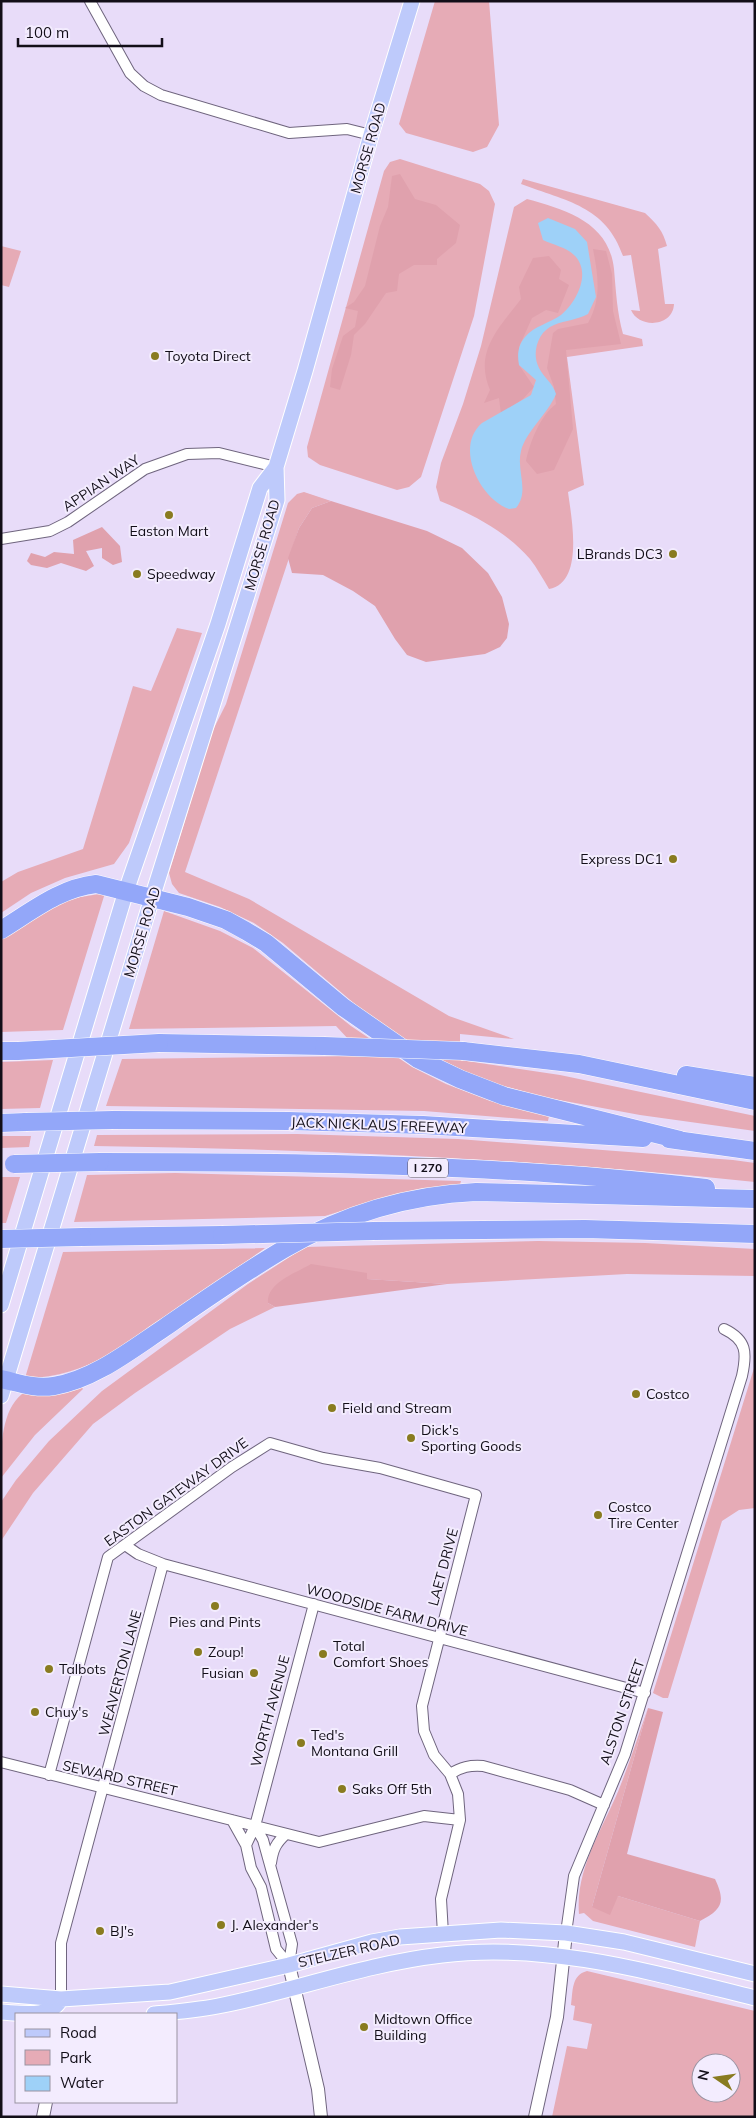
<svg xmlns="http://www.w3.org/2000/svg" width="756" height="2118" viewBox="0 0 756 2118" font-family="Mulish,sans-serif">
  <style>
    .green { fill: #e6abb6; fill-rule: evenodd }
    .forest { fill: #e0a1ad }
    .water { fill: #9ed1f8 }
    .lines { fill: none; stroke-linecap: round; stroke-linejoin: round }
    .minor-casing { stroke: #6f657e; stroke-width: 12 }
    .tertiary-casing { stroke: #6f657e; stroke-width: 14 }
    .primary-casing { stroke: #fff; stroke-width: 17 }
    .motorway-casing { stroke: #fff; stroke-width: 19 }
    .minor { stroke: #fff; stroke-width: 10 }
    .tertiary { stroke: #fff; stroke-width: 12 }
    .primary { stroke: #becafb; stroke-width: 15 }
    .motorway { stroke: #93a7f9; stroke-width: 18 }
    .motorway-bridge-casing { stroke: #fff; stroke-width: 19; stroke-linecap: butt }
    .motorway-bridge { stroke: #93a7f9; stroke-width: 18 }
    .poi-dot { fill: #897b20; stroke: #f3ecfe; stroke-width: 2 }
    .labels { text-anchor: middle; stroke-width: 4; stroke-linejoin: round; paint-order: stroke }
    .shield { fill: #f3ecfe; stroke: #56515d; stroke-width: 1 }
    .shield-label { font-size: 12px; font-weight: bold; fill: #120e18 }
    .street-label { font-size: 14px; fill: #120e18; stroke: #f3ecfe }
    .poi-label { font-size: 14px; fill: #120e18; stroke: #f3ecfe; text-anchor: start }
  </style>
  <rect width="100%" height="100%" fill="#e8dcf9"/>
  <!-- green -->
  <path class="green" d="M435,1H489L499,125L487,147L473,152L406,133L399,124Z
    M400,159L480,184L489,191L495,204L474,316L421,477L409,487L397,490L320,465L308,457L307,447L384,171L390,162Z
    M523,179L645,213C657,224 663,231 667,246L658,249L665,304H674C673,327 639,329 631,310L640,311L631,255L623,256C606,206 566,201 521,184Z
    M527,199C566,210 609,222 614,269C616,292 617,312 623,334L642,339L643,346L567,357L584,485L568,492C571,516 585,583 549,589C543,579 537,568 530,559C507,532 472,514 440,501L436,487L441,463L463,404L481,346L514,207Z
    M1,246L21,251L9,287L1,285Z
    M304,492L331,501L312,508L299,528L185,872L249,899L449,1016L514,1039L460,1034V1060L560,1075L755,1116V1131L640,1115L543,1097L483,1080L446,1062L382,1027L283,943L254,923L220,907L179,893L172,884L169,873L212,732L226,704L288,503L297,494Z
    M177,628L202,633L129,843L114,864L65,878L31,893L1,913V882L18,872L83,849L133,686L151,691Z
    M105,893L63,1030L1,1032V938L47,909L69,899Z
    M164,911L220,931L253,948L351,1026L412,1067L446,1084L490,1101L549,1116L548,1121L424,1111L106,1106L122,1059L364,1056L336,1026L129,1029Z
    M53,1060L40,1108L1,1109V1062Z
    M297,1134L458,1139L733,1160L755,1163V1182C535,1159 315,1149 94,1146L97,1135Z
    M1,1136H31L29,1147L1,1148Z
    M175,1173L461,1181L460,1185L383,1198L325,1216L74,1222L87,1175Z
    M1,1177H20L6,1223H1Z
    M538,1241L645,1243L755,1249V1276L627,1274L447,1284L366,1279L367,1274L268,1303L275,1307L230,1329L135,1393L93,1424L33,1493L1,1541V1502L16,1480L49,1441L102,1391L248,1284L305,1247Z
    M265,1248C237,1268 208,1288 180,1308C133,1340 85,1379 25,1378L63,1252Z
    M755,1365V1508L739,1510L722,1521L668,1698H663L653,1693Z
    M80,1385L83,1389L35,1435L1,1478C1,1451 0,1412 22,1394Z
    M648,1708L592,1907L618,1896L700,1921L695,1947L593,1921L584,1913L579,1914C575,1867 605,1826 621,1784C631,1759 639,1733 648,1708Z
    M587,1971L755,2011V2117H552L567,2046L587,2049L592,2024L573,2020L575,2006L571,2005C573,1992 571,1975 587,1971ZM701,2063H731V2093H701Z"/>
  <!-- forest -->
  <path class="forest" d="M400,174L415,199L436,205L460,225L456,243L437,259V265H414L399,274L397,291L386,293L365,324L354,335L351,355L340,390L330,387L332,369L343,336L355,327L358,311L345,308L354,302L365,286L380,226L388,207L392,176Z
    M593,249L606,251L612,274L613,311L621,344L566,350L573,429L554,470L537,474L526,461C530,442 540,416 556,404L554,387L547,368L553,333L558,329L588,323C602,298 598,275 593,249Z
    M549,256L561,270L559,279L569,285L558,313L546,310L532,318L519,347V365L534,387L523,399L501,414L499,398L484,403L490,390C474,352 498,329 521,299L519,287L533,258Z
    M331,501L427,531L462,548L488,573L502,597L509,624L507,638L500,647L485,654L426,662L407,655L395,639L375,606L353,591L323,575L292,573L288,558L299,528L312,508Z
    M102,527L120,546L122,562L113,565L102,558V548L86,551L94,566L86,571L61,563L47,568L31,565L27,561L31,553L45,557L54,552L74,554L73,540Z
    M311,1264L367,1273V1279L447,1284L275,1307L268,1303C266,1283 296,1273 311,1264Z
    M648,1708L663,1712L627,1854L715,1879C726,1902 722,1910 700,1921L618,1896L610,1915L592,1907Z"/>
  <!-- water -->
  <path class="water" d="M548,218L575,229L587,242L596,297L588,314C577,320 566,320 554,325C538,331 531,353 539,368C544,378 553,383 556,394C548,414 526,431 521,451C516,471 530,491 516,508L509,509C480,499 454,447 482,423L531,395L536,380L519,365C517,355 518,345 525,337C534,326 550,323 561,315C577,302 592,272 574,255C566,247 553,245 543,240L538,223Z"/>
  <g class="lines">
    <defs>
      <path id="minor" d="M90,1L130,73L144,86L161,95L289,133L347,129L371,135
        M1,539L50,531L68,522L145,469L187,454L219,453L276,467
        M125,1545L138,1554L163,1564L645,1693
        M1,1762L319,1842L424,1816L460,1820
        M450,1774C461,1767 470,1765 483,1766L570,1790L604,1805
        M49,1775L108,1557L232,1467L270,1443L323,1458L380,1468L476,1495L422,1706L424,1731L434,1755L450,1774L458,1794L460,1820L441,1899L443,1934
        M232,1820L246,1845L251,1868L261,1887L276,1949L289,1965
        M255,1826L263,1840L292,1944L289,1965
        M246,1845L255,1826L314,1604
        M271,1863C273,1849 276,1843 286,1834
        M566,1933L574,1876L625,1754L742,1376C747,1353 747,1340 724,1329
        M61,1999V1943L163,1564"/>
      <path id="tertiary" d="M289,1965L318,2089L321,2117
        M43,2117L46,2102
        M535,2117L557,2017L566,1933"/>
      <path id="primary" d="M1,1305L126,891L218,624L260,488L276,467L305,371L371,135L412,1
        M1,1396L152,898L277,500L276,467
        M1,1994L61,1999L170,1992L289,1965L372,1942L400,1937L501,1930L566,1933L624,1942L755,1974
        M1,2012C21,2013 51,2019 61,1999
        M154,2014C175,2012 197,2010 218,2006C294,1991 364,1964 442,1955C548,1942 654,1973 755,1998"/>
      <path id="motorway" d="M1,930C32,911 60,888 96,884L188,907L226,920L246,931L266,943L343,1007L418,1059L460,1079L504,1096L680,1140
        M159,1043L324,1046
        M1,1051H18
        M463,1051L579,1064L755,1101
        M686,1075L755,1086
        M113,1120L289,1121L423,1125L643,1138
        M1,1123L26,1122
        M669,1139L755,1151
        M100,1162C302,1162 505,1164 706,1188
        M374,1231L585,1229L755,1234
        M82,1237L222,1235
        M1,1379C19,1383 35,1389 54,1386C93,1380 131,1350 164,1328C203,1301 243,1273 284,1249C344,1214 408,1195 476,1192L755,1199"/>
    </defs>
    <!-- minor casing -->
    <use href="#minor" class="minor-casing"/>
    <!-- tertiary casing -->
    <use href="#tertiary" class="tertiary-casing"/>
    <!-- primary casing -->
    <use href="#primary" class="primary-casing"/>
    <!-- motorway casing -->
    <use href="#motorway" class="motorway-casing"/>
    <!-- minor -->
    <use href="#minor" class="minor"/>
    <!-- tertiary -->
    <use href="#tertiary" class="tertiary"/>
    <!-- primary -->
    <use href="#primary" class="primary"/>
    <!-- motorway -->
    <use href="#motorway" class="motorway"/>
    <defs>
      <path id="motorway-bridge" d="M324,1046L463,1051
        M18,1051L159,1043
        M26,1122L113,1120
        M14,1164L100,1162
        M222,1235L374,1231
        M1,1239L82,1237"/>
    </defs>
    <!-- motorway-bridge casing -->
    <use href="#motorway-bridge" class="motorway-bridge-casing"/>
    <!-- motorway-bridge -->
    <use href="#motorway-bridge" class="motorway-bridge"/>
  </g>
  <!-- markers -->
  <g class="poi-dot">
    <circle cx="155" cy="356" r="5"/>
    <circle cx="169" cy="515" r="5"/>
    <circle cx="673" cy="554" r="5"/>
    <circle cx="137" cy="574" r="5"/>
    <circle cx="673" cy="859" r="5"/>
    <circle cx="636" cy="1394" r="5"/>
    <circle cx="332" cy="1408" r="5"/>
    <circle cx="411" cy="1438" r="5"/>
    <circle cx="598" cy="1515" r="5"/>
    <circle cx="215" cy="1606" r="5"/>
    <circle cx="198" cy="1652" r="5"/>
    <circle cx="323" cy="1654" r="5"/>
    <circle cx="49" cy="1669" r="5"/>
    <circle cx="254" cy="1673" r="5"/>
    <circle cx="35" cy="1712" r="5"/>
    <circle cx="301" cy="1743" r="5"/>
    <circle cx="342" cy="1789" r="5"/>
    <circle cx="221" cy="1925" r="5"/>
    <circle cx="100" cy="1931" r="5"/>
    <circle cx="364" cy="2027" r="5"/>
  </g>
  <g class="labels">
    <!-- shield labels -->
    <rect class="shield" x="408" y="1158.5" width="40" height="19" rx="4"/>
    <g class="shield-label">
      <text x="428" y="1172">I 270</text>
    </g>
    <!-- street labels -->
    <g class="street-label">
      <text transform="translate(368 148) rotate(-74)" y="5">MORSE ROAD</text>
      <text transform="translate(101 483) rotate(-34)" y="5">APPIAN WAY</text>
      <text transform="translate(262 545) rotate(-74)" y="5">MORSE ROAD</text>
      <text transform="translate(142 932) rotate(-73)" y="5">MORSE ROAD</text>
      <text transform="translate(379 1125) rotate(2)" y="5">JACK NICKLAUS FREEWAY</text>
      <text transform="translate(176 1492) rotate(-36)" y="5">EASTON GATEWAY DRIVE</text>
      <text transform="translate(443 1567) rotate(-75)" y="5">LAET DRIVE</text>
      <text transform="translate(387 1610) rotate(15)" y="5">WOODSIDE FARM DRIVE</text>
      <text transform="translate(120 1673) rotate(-75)" y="5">WEAVERTON LANE</text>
      <text transform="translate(270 1711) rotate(-75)" y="5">WORTH AVENUE</text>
      <text transform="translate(622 1712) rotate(-71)" y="5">ALSTON STREET</text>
      <text transform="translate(120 1778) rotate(13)" y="5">SEWARD STREET</text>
      <text transform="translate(349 1951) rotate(-13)" y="5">STELZER ROAD</text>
    </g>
    <!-- poi labels -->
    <g class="poi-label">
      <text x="165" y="361">Toyota Direct</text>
      <text x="169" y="536" text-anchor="middle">Easton Mart</text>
      <text x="663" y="559" text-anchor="end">LBrands DC3</text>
      <text x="147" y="579">Speedway</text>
      <text x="663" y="864" text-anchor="end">Express DC1</text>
      <text x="646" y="1399">Costco</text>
      <text x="342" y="1413">Field and Stream</text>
      <text x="421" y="1435">Dick's<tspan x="421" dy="16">Sporting Goods</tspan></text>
      <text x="608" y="1512">Costco<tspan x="608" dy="16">Tire Center</tspan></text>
      <text x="215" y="1627" text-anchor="middle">Pies and Pints</text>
      <text x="333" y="1651">Total<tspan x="333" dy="16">Comfort Shoes</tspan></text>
      <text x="208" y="1657">Zoup!</text>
      <text x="59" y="1674">Talbots</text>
      <text x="244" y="1678" text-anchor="end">Fusian</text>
      <text x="45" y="1717">Chuy's</text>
      <text x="311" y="1740">Ted's<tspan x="311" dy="16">Montana Grill</tspan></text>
      <text x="352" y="1794">Saks Off 5th</text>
      <text x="231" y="1930">J. Alexander's</text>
      <text x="110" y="1936">BJ's</text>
      <text x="374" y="2024">Midtown Office<tspan x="374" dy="16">Building</tspan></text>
    </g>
  </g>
  <!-- border -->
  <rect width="756" height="2118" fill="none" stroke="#120e18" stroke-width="5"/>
  <!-- legend -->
  <rect x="15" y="2013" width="162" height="90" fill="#f3ecfe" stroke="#9993a2"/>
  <rect x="25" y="2029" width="25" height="8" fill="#becafb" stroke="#9993a2"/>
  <text x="60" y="2038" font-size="15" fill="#120e18">Road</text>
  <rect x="25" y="2050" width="25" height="15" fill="#e6abb6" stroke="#9993a2"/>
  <text x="60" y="2063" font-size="15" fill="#120e18">Park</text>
  <rect x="25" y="2076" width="25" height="15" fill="#9ed1f8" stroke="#9993a2"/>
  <text x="60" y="2088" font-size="15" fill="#120e18">Water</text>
  <!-- north arrow -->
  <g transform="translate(716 2078) rotate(283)"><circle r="24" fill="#f3ecfe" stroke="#9993a2"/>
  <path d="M0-4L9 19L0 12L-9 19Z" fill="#897b20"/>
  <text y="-8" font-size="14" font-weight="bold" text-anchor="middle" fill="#120e18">N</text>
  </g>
  <!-- scale -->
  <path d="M18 38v8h144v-8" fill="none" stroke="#120e18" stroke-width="2.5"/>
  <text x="25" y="38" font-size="15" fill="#120e18" stroke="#f3ecfe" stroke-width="4" paint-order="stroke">100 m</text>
</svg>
